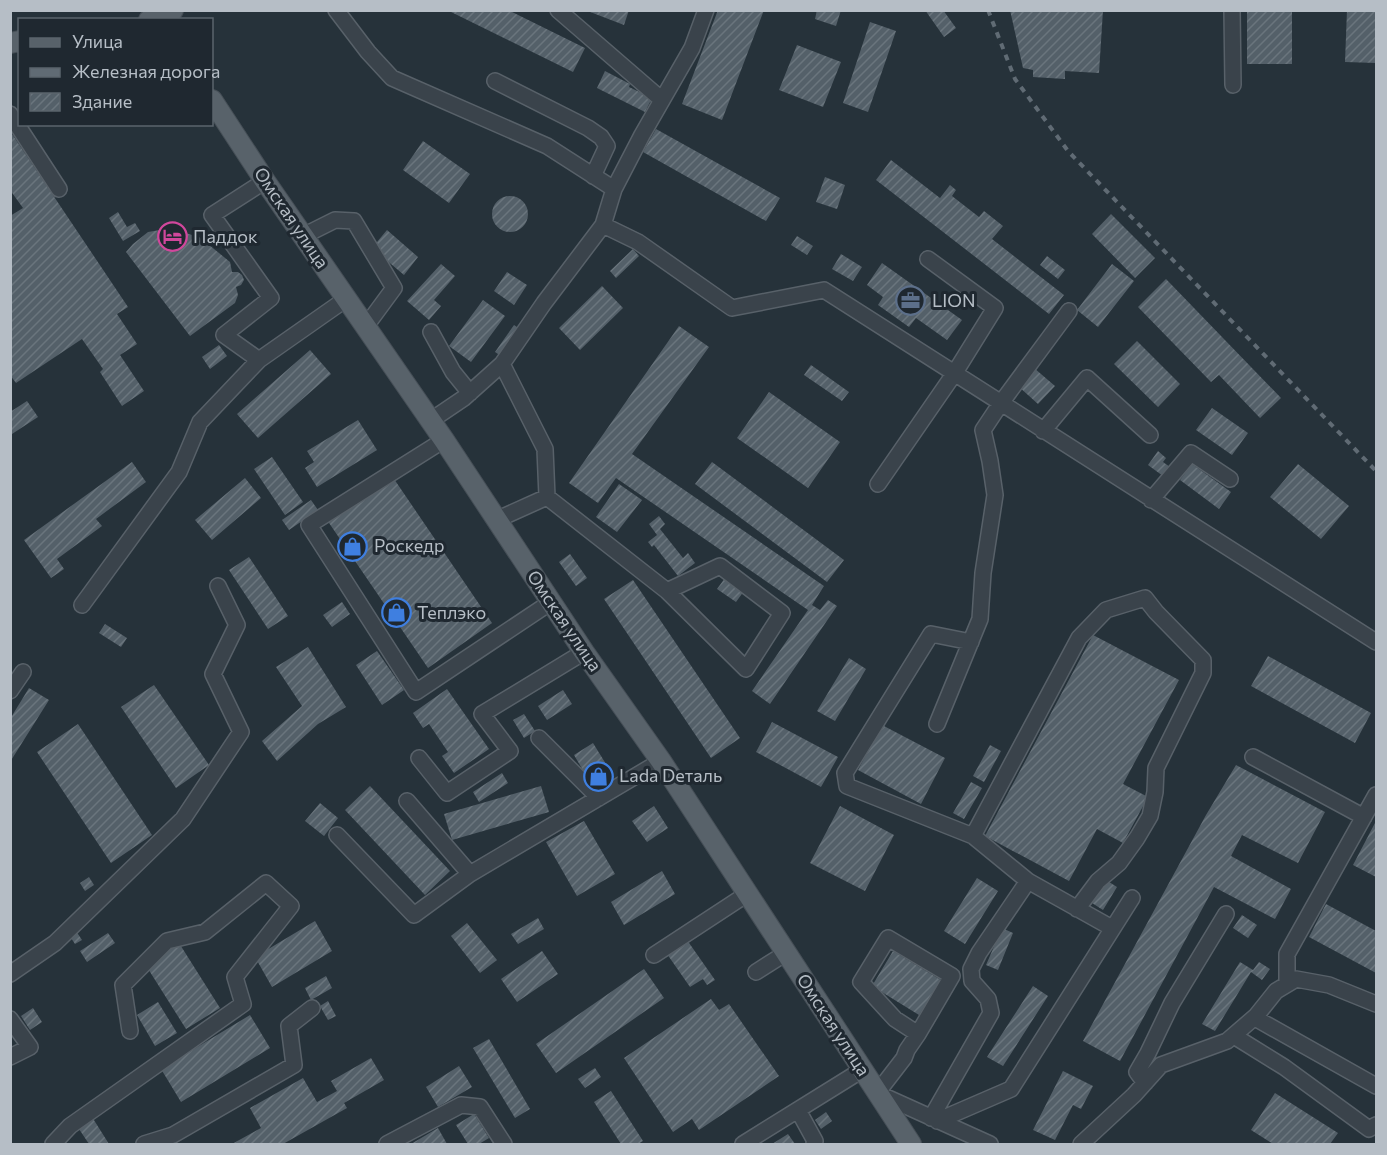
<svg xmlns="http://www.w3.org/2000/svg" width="1387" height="1155" viewBox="0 0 1387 1155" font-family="Commissioner,sans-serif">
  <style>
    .building { fill: url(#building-hatch) }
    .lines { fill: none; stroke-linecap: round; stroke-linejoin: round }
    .minor-casing { stroke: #586169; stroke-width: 18 }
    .major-casing { stroke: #464f57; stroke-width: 22 }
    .minor { stroke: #3a434b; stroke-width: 15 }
    .major { stroke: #58626a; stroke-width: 20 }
    .rail { stroke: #606b74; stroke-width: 4; stroke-dasharray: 6 6; stroke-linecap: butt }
    .labels { text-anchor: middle; stroke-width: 6; stroke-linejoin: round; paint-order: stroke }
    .street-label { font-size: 18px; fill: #b6bec6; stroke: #1f2830 }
    .poi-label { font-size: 18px; fill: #b6bec6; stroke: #1f2830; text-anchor: start }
  </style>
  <defs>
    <pattern id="building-hatch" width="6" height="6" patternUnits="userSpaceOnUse" patternTransform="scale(1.5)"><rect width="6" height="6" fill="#546069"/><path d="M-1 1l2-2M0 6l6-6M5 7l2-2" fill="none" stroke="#6a757d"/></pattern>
  </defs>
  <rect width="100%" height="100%" fill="#26323a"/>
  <!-- building -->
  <path class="building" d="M447,10H508L585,48L573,72Z
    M585,10H629L624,25Z
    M718,10H764L722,120L682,104Z
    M817,10H841L836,26L815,19Z
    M925,10H943L956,28L944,37Z
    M1010,10H1103L1099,73L1065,71V79L1033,77V70L1023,68Z
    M1247,10H1292V64H1247Z
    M1347,10H1376V63L1345,62Z
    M870,22L896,31L868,112L843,103Z
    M797,45L841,62L823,107L779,90Z
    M605,71L630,84L629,87L652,98L645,112L597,88Z
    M656,129L780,198L766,221L643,152Z
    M10,131L128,307L117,314L137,344L120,355L144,391L122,406L100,372L103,369L82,339L16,383L10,375V216L23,208L10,190Z
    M423,141L470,174L449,203L403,170Z
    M891,160L940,198L950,185L956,190L952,196L979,217L984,211L1003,226L992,239L1064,295L1049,314L876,180Z
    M825,177L845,185L837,209L816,202Z
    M492 214a18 18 0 1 1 36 0a18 18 0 1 1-36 0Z
    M118,212L127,227L135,223L140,231L123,241L109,218Z
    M1111,214L1155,258L1135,278L1092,234Z
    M176,225L182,232L199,237L219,253L230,262L232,272H238L242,275L244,280L241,285L236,287L238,295L235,303L190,336L126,252L133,244L148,232L166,229Z
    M387,230L418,257L404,275L372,248Z
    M797,236L813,246L807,255L791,245Z
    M633,249L639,256L616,278L610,271Z
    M841,254L862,267L853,281L832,269Z
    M1047,256L1065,270L1058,279L1040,265Z
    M882,263L962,320L947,340L916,318L909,327L878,305L883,297L867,285Z
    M441,264L455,276L434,300L441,306L429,320L407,301Z
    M1112,264L1134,281L1098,327L1077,310Z
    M507,272L527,285L514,305L494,291Z
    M1166,279L1281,398L1260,418L1219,375L1211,382L1138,307Z
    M602,286L623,308L580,350L559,328Z
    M483,300L505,316L471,362L449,346Z
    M514,325L520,329L501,356L495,352Z
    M679,326L709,347L632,454L824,586L812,605L820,610L828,600L837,606L770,704L752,691L808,610L616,478L598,503L569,483Z
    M1137,341L1180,384L1158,407L1114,364Z
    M219,345L227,356L210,369L202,357Z
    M310,350L331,374L258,438L237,414Z
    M811,365L849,392L842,401L804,375Z
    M1034,368L1055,386L1038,404L1018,386Z
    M769,392L840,442L808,488L737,438Z
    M27,401L38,417L12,434L10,432V412Z
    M1212,408L1248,433L1232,455L1196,430Z
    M358,420L377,450L317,487L305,468L314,462L307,451Z
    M1158,451L1166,458L1163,462L1170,467L1163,476L1148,465Z
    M272,457L303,502L285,515L254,469Z
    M132,462L146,482L96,519L102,526L57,559L64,569L51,578L24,540Z
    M712,462L844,560L827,582L695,484Z
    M1192,464L1231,492L1219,509L1180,480Z
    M1298,464L1349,506L1321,539L1270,497Z
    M392,476L492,623L428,668L327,520Z
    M245,478L261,498L212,540L195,520Z
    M619,484L642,500L617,532L596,517Z
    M311,500L318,510L289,530L282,520Z
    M659,516L665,524L660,529L683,558L688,553L695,563L678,576L654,545L652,547L648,542L657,535L649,524Z
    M570,554L587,578L576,586L559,562Z
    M249,557L288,616L268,629L229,570Z
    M725,578L744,591L736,602L717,589Z
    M633,580L740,738L711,758L604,599Z
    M342,602L350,614L332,627L323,615Z
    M105,624L127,638L121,647L99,633Z
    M1093,635L1179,680L1123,784L1148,797L1123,843L1097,829L1069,881L985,836Z
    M308,647L346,707L318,724L277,761L262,741L302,706L276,667Z
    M377,651L404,690L382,705L356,665Z
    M1268,656L1371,713L1355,743L1251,686Z
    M849,658L866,669L835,721L817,711Z
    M154,685L209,765L176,788L121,707Z
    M29,688L49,700L10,762V719Z
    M447,689L489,749L454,773L442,756L448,752L429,724L423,728L413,713Z
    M563,690L572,704L547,720L538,706Z
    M524,714L535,731L524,738L513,720Z
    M772,722L838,757L821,787L756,752Z
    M78,724L152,835L111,863L37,752Z
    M882,725L945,758L921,804L858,770Z
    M593,743L614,777L594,789L574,755Z
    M990,745L1001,751L984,782L973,776Z
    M1236,765L1325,812L1298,863L1242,835L1231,856L1291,889L1275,919L1214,887L1120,1061L1083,1041L1206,815Z
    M502,773L508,783L479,802L473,792Z
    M971,782L982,788L964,819L953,813Z
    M370,786L450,871L425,895L345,810Z
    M541,786L549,812L452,840L444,814Z
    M320,803L338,818L324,836L305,821Z
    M654,806L668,828L647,842L632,821Z
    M840,806L894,835L865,891L810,863Z
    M584,821L615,874L577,896L546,842Z
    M1376,821V877L1353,865Z
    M662,871L675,894L624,925L611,902Z
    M89,877L94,885L85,891L80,883Z
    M977,878L998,891L965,944L944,931Z
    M1106,880L1117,887L1103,910L1092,903Z
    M1326,904L1376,931V973L1309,937Z
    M1242,915L1257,925L1248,938L1233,928Z
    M538,918L544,929L518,944L511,934Z
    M315,921L332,951L272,987L255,957Z
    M467,923L497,960L480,973L451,936Z
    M1002,928L1013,933L998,970L986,965Z
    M76,931L82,940L75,944L69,935Z
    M108,933L115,943L87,962L80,951Z
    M687,940L715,980L707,985L703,979L690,987L667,954Z
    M179,943L220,1008L186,1029L145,964Z
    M542,951L558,974L517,1002L501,979Z
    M893,951L941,980L919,1015L872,986Z
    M1240,962L1253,970L1259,962L1270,969L1262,980L1251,972L1215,1031L1202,1024Z
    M644,969L664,998L556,1073L536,1044Z
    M326,976L332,988L311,1000L305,988Z
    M1033,986L1048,996L1003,1066L987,1057Z
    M711,999L719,1010L729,1004L779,1076L699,1130L692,1119L673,1132L624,1058Z
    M328,1001L336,1016L328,1020L320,1006Z
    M158,1002L177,1033L155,1046L137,1015Z
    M33,1008L42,1022L30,1030L21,1016Z
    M250,1015L270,1048L181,1102L161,1069Z
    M489,1039L530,1109L515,1118L473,1048Z
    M371,1058L384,1080L344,1103L347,1108L283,1144H232L261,1128L250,1108L303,1078L317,1102L337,1091L331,1081Z
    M459,1066L472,1087L438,1107L426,1087Z
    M595,1068L601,1077L585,1088L578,1079Z
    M1063,1071L1093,1086L1081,1109L1073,1105L1055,1140L1033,1130Z
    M611,1091L643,1141L638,1144H621L594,1102Z
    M1275,1093L1338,1133L1330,1144H1273L1251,1130Z
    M826,1112L832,1121L821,1129L815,1120Z
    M474,1114L489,1138L479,1144H468L456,1125Z
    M92,1117L109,1144H89L77,1126Z
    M438,1128L447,1144H411Z
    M788,1134L795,1144H772Z"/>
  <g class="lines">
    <defs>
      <path id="minor" d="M336,10L368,52L392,78L547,146L614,189L603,225L544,303L502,364L464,398L430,421
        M558,10L662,100
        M1232,10L1233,85
        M495,81L588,128L601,137L607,146L593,176
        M10,114L59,189
        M614,189L642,135L692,48L706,10
        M603,225L638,242L732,308L824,290L1376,642
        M303,236L335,220L354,221L394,288L366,326
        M431,332L453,372L470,393
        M259,360L224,335L271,298L212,215L265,181
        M502,364L545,449L547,497
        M1043,431L1087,378L1150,435
        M444,440L309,525L416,692L551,602
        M878,484L954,374L995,308L928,259
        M1151,500L1191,453L1230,479
        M496,520L547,497L667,591L720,566L782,613L746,669L667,591
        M82,605L179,472L200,422L259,360L346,299
        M971,642L931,634L845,773L847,786L973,836L1028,881L1112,928
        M10,691L23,672
        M937,724L980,619L983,573L995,495L990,461L983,430L1001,403L1069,311
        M539,738L599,798
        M1253,757L1364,817
        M419,758L447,793L510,751L482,714L584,652
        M407,801L470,874L661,761
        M337,835L414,915L470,874
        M973,836L1079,638L1106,610L1145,598L1156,612L1203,660V673L1156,768L1155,792L1150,816L1137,838L1119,863L1098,881L1077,909
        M654,955L747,894
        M756,972L786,953
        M10,974L55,943L183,819L241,732L213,674L237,625L218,586
        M1287,984V954L1376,795
        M1255,1018L1376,1086
        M10,1019L30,1047L10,1057
        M918,1034L952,976L888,938L861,982L895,1019L918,1034L907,1050L904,1058L877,1093L990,1144
        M1234,1036L1284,1067L1369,1129L1376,1125
        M1145,1083L1137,1072L1148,1053L1172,1003L1226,914
        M798,1110L815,1141L814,1144
        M931,1118L991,1013L988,999L972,981L971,969L979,953L1028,881
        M937,1121L1011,1089L1132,898
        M53,1144L70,1126L243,1004L235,977L291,906L266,883L205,932L167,941L123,985L130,1031
        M144,1144L173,1135L294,1065L289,1026L312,1008
        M387,1144L461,1105L480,1107L504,1144
        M743,1144L862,1070
        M1081,1144L1134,1095L1161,1065L1227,1041L1256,1016L1276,991L1296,979L1329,985L1376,1004"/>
      <path id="major" d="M149,20L157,18L173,10
        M10,43L20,41
        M212,100L265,181L444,440L584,652L661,761L911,1144"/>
    </defs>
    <!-- minor casing -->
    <use href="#minor" class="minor-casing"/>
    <!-- major casing -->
    <use href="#major" class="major-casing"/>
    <!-- minor -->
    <use href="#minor" class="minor"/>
    <!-- major -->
    <use href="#major" class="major"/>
    <!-- rail -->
    <path class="rail" d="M988,10L1015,79L1068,151L1376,471"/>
  </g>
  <!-- icons -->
  <defs>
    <symbol id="hotel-ring" viewBox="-11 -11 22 22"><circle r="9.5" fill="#1f2830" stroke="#d1479c" stroke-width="1.5"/><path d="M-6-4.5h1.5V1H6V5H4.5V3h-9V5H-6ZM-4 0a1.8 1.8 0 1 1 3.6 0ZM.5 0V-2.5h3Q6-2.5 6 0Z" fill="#d1479c"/></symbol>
    <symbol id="office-ring" viewBox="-11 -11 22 22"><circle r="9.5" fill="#1f2830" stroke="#5c6f8a" stroke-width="1.5"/><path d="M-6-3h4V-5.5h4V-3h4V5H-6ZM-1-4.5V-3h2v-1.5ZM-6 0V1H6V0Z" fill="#5c6f8a"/></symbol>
    <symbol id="shop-ring" viewBox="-11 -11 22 22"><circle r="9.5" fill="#1f2830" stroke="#3f7fe0" stroke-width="1.5"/><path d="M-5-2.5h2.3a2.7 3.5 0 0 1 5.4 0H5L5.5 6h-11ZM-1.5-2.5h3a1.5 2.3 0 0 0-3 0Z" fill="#3f7fe0"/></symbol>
  </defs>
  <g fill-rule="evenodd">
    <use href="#hotel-ring" x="156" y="220" width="33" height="33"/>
    <use href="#office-ring" x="894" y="284" width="33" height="33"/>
    <use href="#shop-ring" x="336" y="530" width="33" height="33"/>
    <use href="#shop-ring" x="380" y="596" width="33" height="33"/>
    <use href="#shop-ring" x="582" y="760" width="33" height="33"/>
  </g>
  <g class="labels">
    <!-- street labels -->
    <g class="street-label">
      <text transform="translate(291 218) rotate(56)" y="6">Омская улица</text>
      <text transform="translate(564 621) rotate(56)" y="6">Омская улица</text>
      <text transform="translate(833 1025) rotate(57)" y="6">Омская улица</text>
    </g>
    <!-- poi labels -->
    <g class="poi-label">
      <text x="193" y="243">Паддок</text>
      <text x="932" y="307">LION</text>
      <text x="374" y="552">Роскедр</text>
      <text x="417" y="619">Теплэко</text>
      <text x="619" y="782">Lada Dеталь</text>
    </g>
  </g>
  <!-- border -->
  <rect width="1387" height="1155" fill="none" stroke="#b6bec6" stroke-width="24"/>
  <!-- legend -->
  <rect x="18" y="18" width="195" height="108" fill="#1f2830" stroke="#5b646c" stroke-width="1.5"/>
  <rect x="30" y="38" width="30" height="9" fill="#58626a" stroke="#5b646c" stroke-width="1.5"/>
  <text x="72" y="48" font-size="18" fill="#b6bec6">Улица</text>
  <rect x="30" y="68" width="30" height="9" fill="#606b74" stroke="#5b646c" stroke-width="1.5"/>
  <text x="72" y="78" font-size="18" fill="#b6bec6">Железная дорога</text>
  <rect x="30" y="93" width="30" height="18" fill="url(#building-hatch)" stroke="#5b646c" stroke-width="1.5"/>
  <text x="72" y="108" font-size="18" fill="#b6bec6">Здание</text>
</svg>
